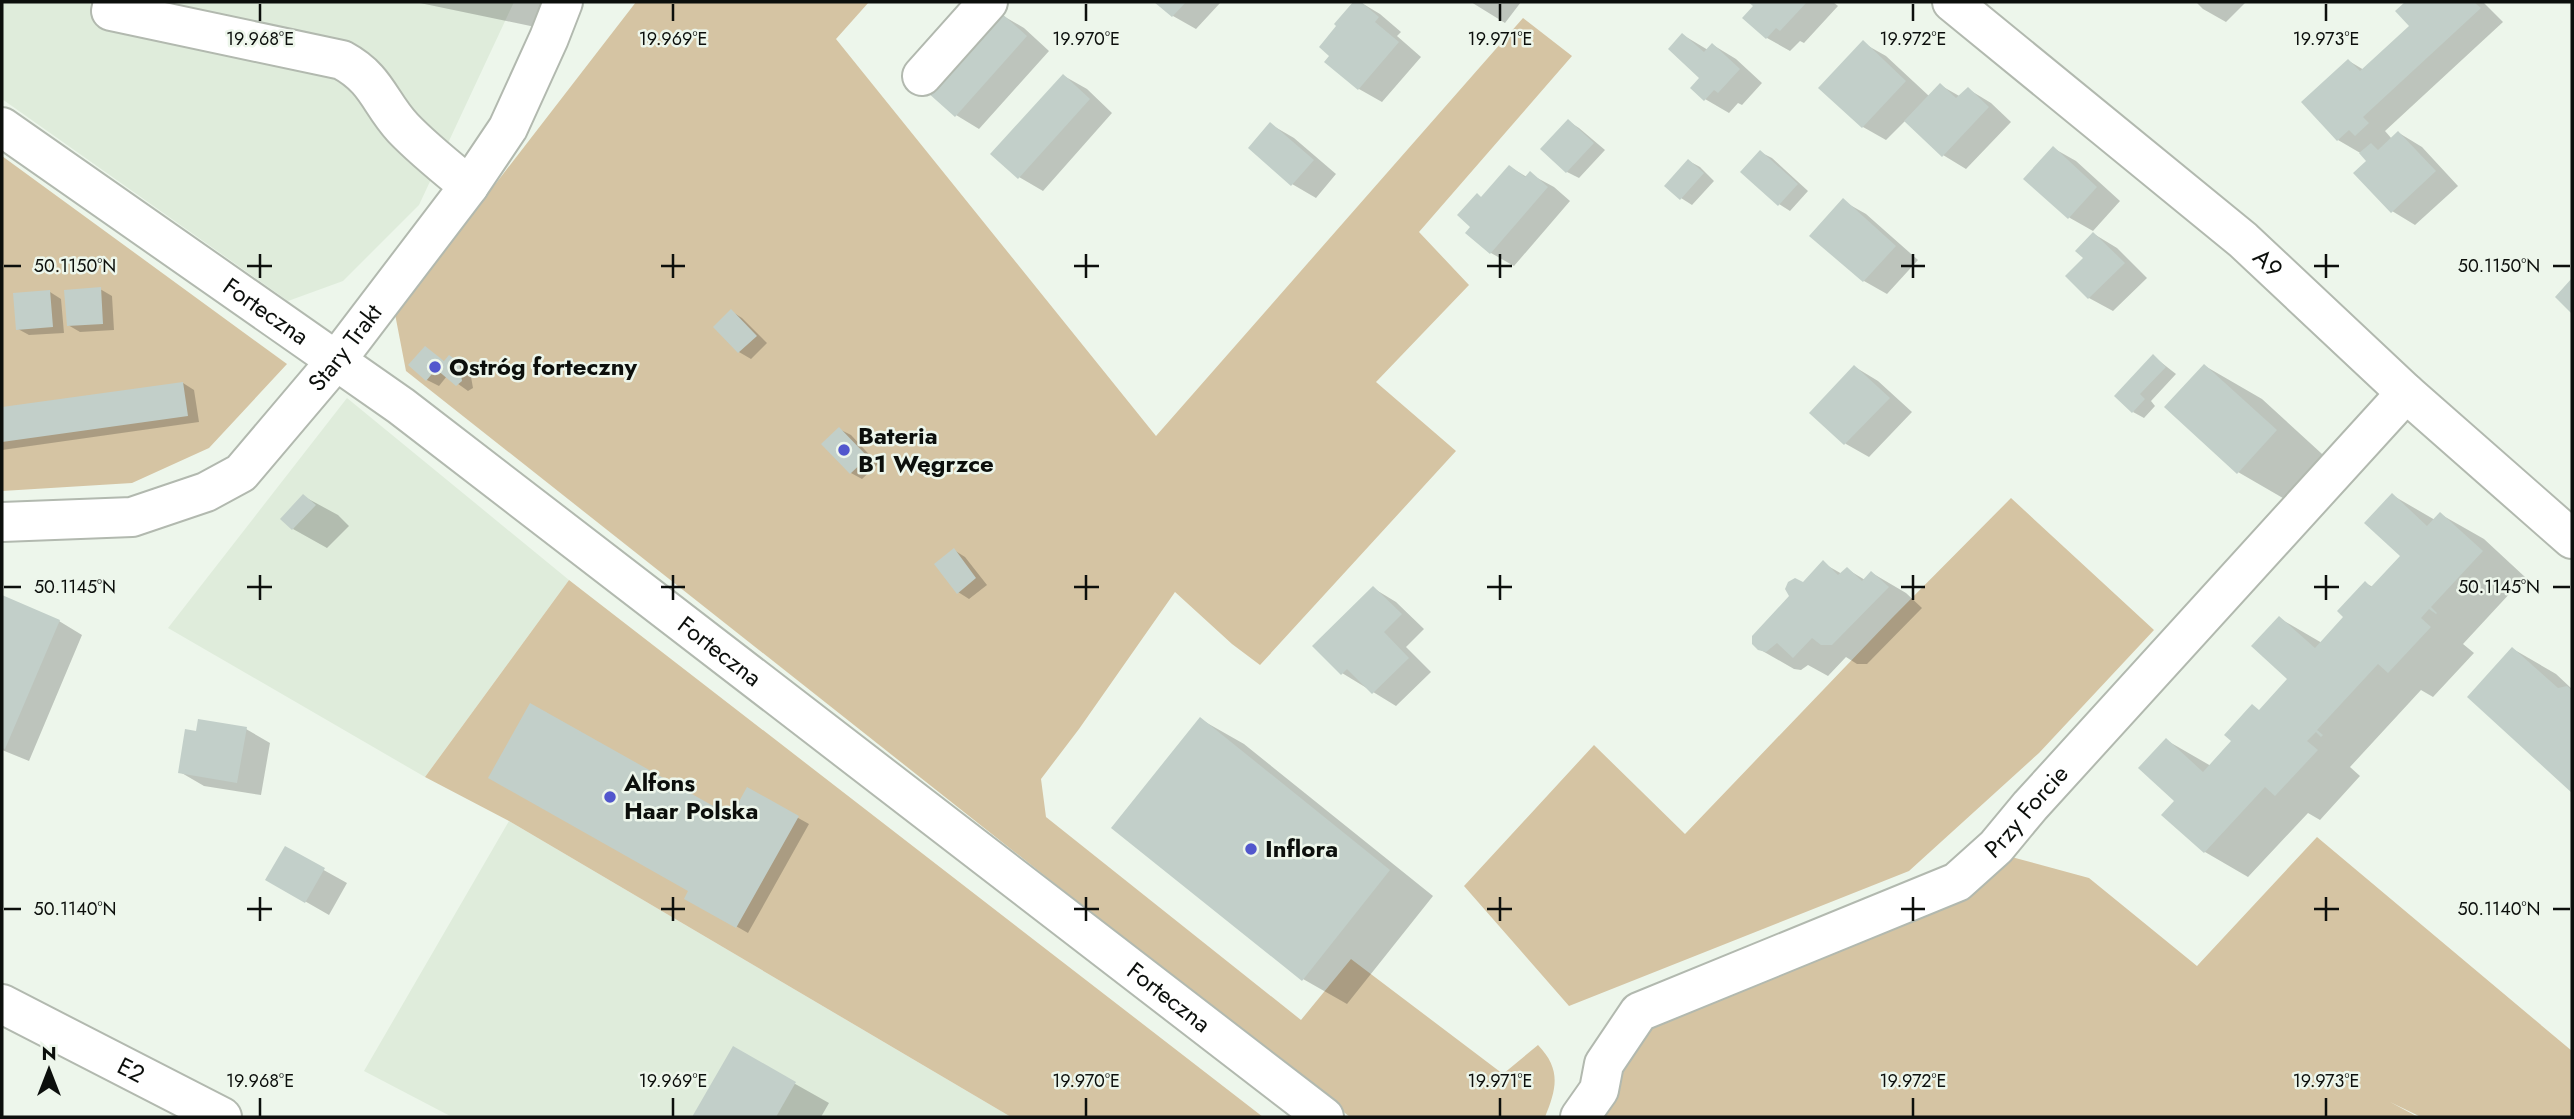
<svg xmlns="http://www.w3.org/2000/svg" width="2574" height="1119" viewBox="0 0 2574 1119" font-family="Jost,sans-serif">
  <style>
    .built { fill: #dfecdb }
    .green { fill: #d5c4a3 }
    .shadow { fill: #0003 }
    .building { fill: #c2cfc9 }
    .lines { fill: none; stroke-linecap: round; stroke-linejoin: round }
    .minor-casing { stroke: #b2b9af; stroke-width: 42 }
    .minor { stroke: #fff; stroke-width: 38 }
    .ticks { fill: none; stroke: #0c0f0c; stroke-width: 2.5 }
    .poi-dot { fill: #5257cd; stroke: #edf6eb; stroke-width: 2.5 }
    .labels { text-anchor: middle; stroke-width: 5; stroke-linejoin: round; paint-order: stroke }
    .street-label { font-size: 24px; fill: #0c0f0c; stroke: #edf6eb }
    .poi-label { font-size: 24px; font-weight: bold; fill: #0c0f0c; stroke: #edf6eb; text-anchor: start }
    .ticks-label { font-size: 18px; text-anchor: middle; fill: #0c0f0c; stroke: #edf6eb; stroke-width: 5; stroke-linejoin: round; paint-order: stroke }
  </style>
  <rect width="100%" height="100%" fill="#edf6eb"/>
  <!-- built -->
  <path class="built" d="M2,2H514L419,205L343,281L288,301L2,99Z
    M347,398L569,580L425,777L168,628Z
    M509,821L1011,1117H452L364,1071Z"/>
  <!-- green -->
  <path class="green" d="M636,2H869L836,39L1156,436L1523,18L1572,56L1419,232L1469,285L1376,382L1456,451L1260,665L1232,644L1175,592L1079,729L1041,779L1046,817L1301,1020L1351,959L1503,1074L1538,1045C1561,1069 1557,1088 1545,1117H1350L406,371L395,314Z
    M2,156L287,364L209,448L132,483L2,491Z
    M2011,498L2154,630L2039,753L1909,871L1569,1006L1464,886L1594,745L1685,834L1892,618Z
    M569,580L1263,1117H1011L509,821L425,777Z
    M2317,837L2572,1051V1117H2421L2390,1102L2418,1117H1597L1627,1062L1641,1029L2004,855L2089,878L2197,966Z"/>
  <!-- shadow -->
  <path class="shadow" d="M415,2H545L540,28Z
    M1157,2H1221L1196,29L1173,16Z
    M1356,2H1360L1380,14L1401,32L1397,36L1421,57L1382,102L1359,89L1327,62L1331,55L1338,26L1336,24Z
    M1471,2H1521L1505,23Z
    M1750,2H1833L1838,6L1804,43L1800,41L1790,51L1767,38L1755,6Z
    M2196,2H2246L2226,22L2203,9Z
    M2408,2H2483L2503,22L2385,131L2392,139L2399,133L2422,147L2458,186L2415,225L2392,211L2368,161L2362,154L2338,140L2349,61L2364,70L2412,26L2398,11Z
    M1000,14L1024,28L1049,51L979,129L956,115Z
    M1683,35L1708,50L1713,45L1736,59L1762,83L1742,105L1738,103L1729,113L1705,99L1701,77Z
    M1863,43L1886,56L1929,96L1940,85L1961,97L1968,89L1991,103L2011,122L1966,169L1943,155L1906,120L1886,140L1863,127Z
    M1064,76L1087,89L1112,113L1043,191L1019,177Z
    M1568,121L1579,128L1605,150L1579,178L1567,172L1542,149Z
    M1270,124L1294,138L1336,174L1316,198L1292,184Z
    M2053,148L2076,161L2120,201L2093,231L2070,218L2026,178Z
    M1760,152L1772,158L1808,191L1790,211L1779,204Z
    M1689,161L1700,167L1714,181L1692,205L1681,198Z
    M1510,167L1527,177L1530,174L1554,187L1570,201L1514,266L1491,253L1482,198Z
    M1843,201L1866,214L1918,260L1887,294L1864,281Z
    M2094,234L2117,248L2147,278L2113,311L2089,298L2067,276L2085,258Z
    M100,289L112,296L114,330L80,332L68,325Z
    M50,292L61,299L64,333L29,335L18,329Z
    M731,311L742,318L767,343L751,359L739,352L715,327Z
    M425,348L445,362L450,357L470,371L473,388L468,391L447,376L439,386L427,380L410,365Z
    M2153,356L2176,374L2151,401L2155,406L2144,418L2133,412Z
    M2205,366L2262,399L2333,464L2295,505L2238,472Z
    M1855,367L1878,381L1912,412L1869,457L1846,444L1812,412Z
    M183,383L194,390L199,422L2,450V409Z
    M839,429L851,435L878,464L862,479L851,473Z
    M2392,495L2435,520L2440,514L2484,539L2525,577L2463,644L2474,653L2433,697L2421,690L2350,767L2360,776L2320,820L2308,813L2248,877L2205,852L2176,801L2166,740L2211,766L2290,679L2279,618L2322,643L2346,617L2365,583L2373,587L2402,556Z
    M303,496L338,515L349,526L327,548L293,529Z
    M954,550L965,557L987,585L969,599L958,592Z
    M1823,563L1842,574L1847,569L1865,580L1872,573L1906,593L1922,608L1867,664H1857L1846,657L1828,676L1808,665L1801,670L1794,669L1759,649L1803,584Z
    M1373,588L1396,602L1424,629L1406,647L1431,672L1396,706L1342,673Z
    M2,597L59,621L82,635L29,761L2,750Z
    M2513,649L2556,674L2572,689V791L2469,697Z
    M1200,719L1244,744L1433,896L1347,1004L1303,979Z
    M246,729L270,743L261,795L204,786L180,772Z
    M748,790L809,824L748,933L687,898Z
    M286,849L347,883L329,915L268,880Z
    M733,1049L829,1103L821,1117H694Z"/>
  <!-- building -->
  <path class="building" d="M1154,2H1186L1172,17Z
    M1353,2H1361L1379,17L1375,22L1399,42L1358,90L1324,62L1329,56L1319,47L1336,26L1334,24Z
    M1748,2H1807L1780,31L1776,28L1766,39L1742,18L1753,6Z
    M2405,2H2474L2481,8L2363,117L2369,123L2355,136L2349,130L2337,141L2301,102L2348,59L2360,71L2409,26L2395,11Z
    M1000,12L1027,36L955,117L927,92Z
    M1682,33L1704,52L1712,43L1740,69L1718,93L1714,90L1704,101L1690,88L1699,78L1668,49Z
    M1863,40L1906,81L1862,128L1818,88Z
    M1063,74L1090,99L1018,179L990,154Z
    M1940,83L1956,98L1968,87L1989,107L1942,157L1904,121Z
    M1568,119L1594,143L1566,173L1540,149Z
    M1270,122L1314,160L1291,186L1248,148Z
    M2398,131L2436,171L2391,213L2353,173L2366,161L2359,153L2371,143L2378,150Z
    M2053,146L2097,187L2068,219L2023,179Z
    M1760,150L1798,184L1778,206L1740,172Z
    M1688,159L1704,173L1680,200L1664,186Z
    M1509,165L1525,177L1530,171L1548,187L1490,254L1465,233L1470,227L1457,215L1477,193L1481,197Z
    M1843,198L1896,246L1863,282L1809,236Z
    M2093,232L2125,263L2088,299L2065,276L2083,258L2075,251Z
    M2572,278V314L2555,297Z
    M101,287L103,324L67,326L64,290Z
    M50,290L53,327L16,330L13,293Z
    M731,309L757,336L738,353L713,327Z
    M425,346L444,361L449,355L459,362L462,381L456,386L436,369L426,381L408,365Z
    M2153,354L2166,367L2140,394L2145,399L2132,413L2114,396Z
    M2204,364L2277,430L2237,474L2164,407Z
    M1854,365L1890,398L1844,445L1809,413Z
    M183,382L188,416L2,442V407Z
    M839,427L868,457L850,474L821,444Z
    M2392,493L2427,526L2440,512L2483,551L2431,607L2437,613L2436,614L2429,609L2421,618L2431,627L2388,673L2378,664L2317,730L2323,735L2321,737L2316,732L2307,741L2318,750L2275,796L2265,787L2204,853L2161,815L2174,801L2138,768L2166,738L2203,772L2231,741L2224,735L2252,704L2259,710L2287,679L2251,646L2279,616L2315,648L2343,617L2337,611L2365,581L2371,587L2400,556L2364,523Z
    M303,494L316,505L292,530L280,519Z
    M954,548L976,578L957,594L934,564Z
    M1823,560L1838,575L1847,567L1862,581L1871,571L1889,587L1832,645H1821L1812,638L1793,658L1777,643L1766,652L1758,650L1752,644V636L1789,596L1785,589L1788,582L1795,578L1803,582Z
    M1373,586L1402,614L1384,632L1409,658L1372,694L1347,669L1341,675L1312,646Z
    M2,595L60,620L5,749L2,748Z
    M2512,647L2558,688L2567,686L2572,690V793L2467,697Z
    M530,703L731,816L747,787L799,816L736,928L684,899L688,891L488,778Z
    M1200,717L1390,870L1302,981L1111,828Z
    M198,719L247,727L237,783L178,773L185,729L196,731Z
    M285,846L325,868L305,903L265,880Z
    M733,1046L796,1082L776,1117H692Z"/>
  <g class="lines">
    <defs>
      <g id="minor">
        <path d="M113,2L111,11L342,60C377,79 379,102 403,128C423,149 447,168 469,186"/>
        <path id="s1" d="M1952,2L2243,240L2406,393L2572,539"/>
        <path d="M922,76L988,2"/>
        <path id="s2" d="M2,127L401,406L1324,1117"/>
        <path id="s3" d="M2,522L132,517L206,492L241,473L335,362L469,186L508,128L549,38L563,2"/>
        <path id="s4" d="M2,1004L222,1117"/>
        <path id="s5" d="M1580,1117L1599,1090L1604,1064L1639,1012L1957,882L1996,847L2030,806L2406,393"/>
      </g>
    </defs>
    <!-- minor casing -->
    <use href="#minor" class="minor-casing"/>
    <!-- minor -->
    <use href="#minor" class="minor"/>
  </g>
  <!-- ticks -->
  <path class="ticks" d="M260,4V21M673,4V21M1086,4V21M1500,4V21M1913,4V21M2326,4V21M260,254V278M673,254V278M1086,254V278M1500,254V278M1913,254V278M2326,254V278M4,266H21M247,266H272M661,266H685M1074,266H1099M1487,266H1512M1901,266H1925M2314,266H2339M2553,266H2570M260,575V600M673,575V600M1086,575V600M1500,575V600M1913,575V600M2326,575V600M4,587H21M247,587H272M661,587H685M1074,587H1099M1487,587H1512M1901,587H1925M2314,587H2339M2553,587H2570M260,897V921M673,897V921M1086,897V921M1500,897V921M1913,897V921M2326,897V921M4,909H21M247,909H272M661,909H685M1074,909H1099M1487,909H1512M1901,909H1925M2314,909H2339M2553,909H2570M260,1098V1116M673,1098V1116M1086,1098V1116M1500,1098V1116M1913,1098V1116M2326,1098V1116"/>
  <!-- markers -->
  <g class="poi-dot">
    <circle cx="435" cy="367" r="7"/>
    <circle cx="844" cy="450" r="7"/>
    <circle cx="610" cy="797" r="7"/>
    <circle cx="1251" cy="849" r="7"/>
  </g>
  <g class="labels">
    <!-- street labels -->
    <g class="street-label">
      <text dy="8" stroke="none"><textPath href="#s1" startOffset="410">A9</textPath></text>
      <text dy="8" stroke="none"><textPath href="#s2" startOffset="322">Forteczna</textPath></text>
      <text dy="8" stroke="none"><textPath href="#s3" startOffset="411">Stary Trakt</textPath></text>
      <text dy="8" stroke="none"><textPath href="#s2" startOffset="889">Forteczna</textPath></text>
      <text dy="8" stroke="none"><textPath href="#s5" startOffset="565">Przy Forcie</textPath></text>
      <text dy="8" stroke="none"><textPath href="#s2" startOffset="1456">Forteczna</textPath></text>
      <text dy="8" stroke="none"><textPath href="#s4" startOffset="145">E2</textPath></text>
    </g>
    <!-- poi labels -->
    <g class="poi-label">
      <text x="449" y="375">Ostróg forteczny</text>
      <text x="858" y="444">Bateria<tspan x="858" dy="28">B1 Węgrzce</tspan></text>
      <text x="624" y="791">Alfons<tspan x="624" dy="28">Haar Polska</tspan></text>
      <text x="1265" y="857">Inflora</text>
    </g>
  </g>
  <g class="ticks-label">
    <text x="260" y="45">19.968°E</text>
    <text x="673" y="45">19.969°E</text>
    <text x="1086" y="45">19.970°E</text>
    <text x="1500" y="45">19.971°E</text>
    <text x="1913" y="45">19.972°E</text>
    <text x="2326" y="45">19.973°E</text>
    <text x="75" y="272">50.1150°N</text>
    <text x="2499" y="272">50.1150°N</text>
    <text x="75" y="593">50.1145°N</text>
    <text x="2499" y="593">50.1145°N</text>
    <text x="75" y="915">50.1140°N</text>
    <text x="2499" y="915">50.1140°N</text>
    <text x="260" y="1087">19.968°E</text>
    <text x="673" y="1087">19.969°E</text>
    <text x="1086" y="1087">19.970°E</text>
    <text x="1500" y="1087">19.971°E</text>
    <text x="1913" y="1087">19.972°E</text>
    <text x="2326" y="1087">19.973°E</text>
  </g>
  <!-- border -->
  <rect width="2574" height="1119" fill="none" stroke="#0c0f0c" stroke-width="7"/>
  <!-- north arrow -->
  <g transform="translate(49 1070)" stroke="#edf6eb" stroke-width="5" paint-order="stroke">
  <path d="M0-5L12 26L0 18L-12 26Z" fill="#0c0f0c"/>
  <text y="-10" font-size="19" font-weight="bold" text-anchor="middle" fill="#0c0f0c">N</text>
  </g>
</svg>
